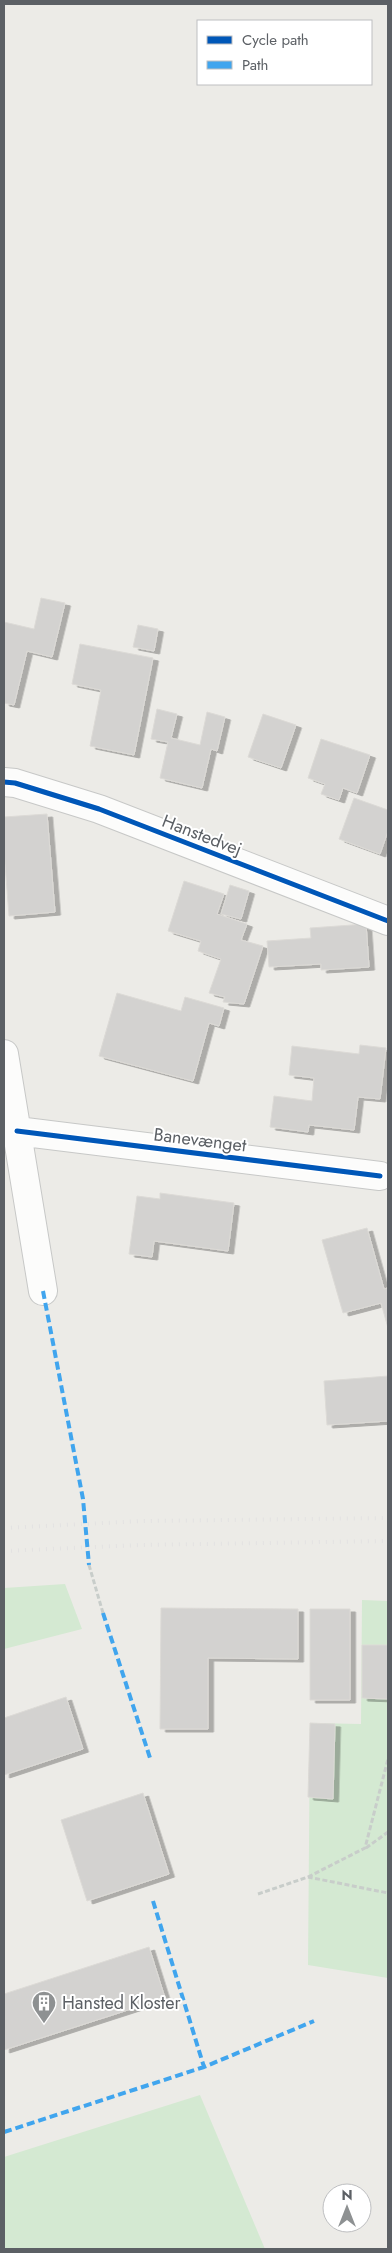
<svg xmlns="http://www.w3.org/2000/svg" width="392" height="2253" viewBox="0 0 392 2253" font-family="Jost,sans-serif">
  <style>
    .green { fill: #d4e9d2 }
    .building { fill: #d3d2d0; stroke: #dcdad6; filter: url(#shadow) }
    .lines { fill: none; stroke-linecap: round; stroke-linejoin: round }
    .street-casing { stroke: #c7c8c7; stroke-width: 30 }
    .path { stroke: #c8cdca; stroke-width: 3; stroke-dasharray: 5 2.5; stroke-linecap: butt }
    .street { stroke: #fcfcfb; stroke-width: 28 }
    .rail { stroke: #e3e2e2; stroke-width: 4; stroke-dasharray: 1 6; stroke-linecap: butt }
    .quiet { stroke: #40a5ee; stroke-width: 4; stroke-dasharray: 8 4; stroke-linecap: butt }
    .cycleway-casing { stroke: #fff; stroke-width: 8 }
    .cycleway { stroke: #0057b8; stroke-width: 5 }
    .labels { text-anchor: middle; stroke-width: 4; stroke-linejoin: round; paint-order: stroke }
    .street-label { font-size: 18px; fill: #5c6065; stroke: #fff }
    .poi-label { font-size: 18px; fill: #5c6065; stroke: #fff; text-anchor: start }
  </style>
  <defs>
    <filter id="shadow"><feDropShadow dx="5.5" dy="3" stdDeviation="0" flood-color="#0004"/></filter>
  </defs>
  <rect width="100%" height="100%" fill="#ecebe7"/>
  <!-- green -->
  <path class="green" d="M65,1584L82,1629L4,1649V1588Z
    M362,1600L388,1601V1978L308,1965L310,1723L361,1724Z
    M200,2095L265,2249H4V2157Z"/>
  <!-- building -->
  <path class="building" d="M41,598L65,603L52,657L27,651L14,705L4,703V622L34,629Z
    M138,625L158,629L154,651L133,647Z
    M80,644L153,658L134,755L90,746L101,690L72,684Z
    M157,709L177,714L171,738L200,745L207,712L225,717L217,751L211,749L202,788L160,778L168,742L151,739Z
    M263,714L296,725L281,768L248,757Z
    M321,739L370,755L357,793L343,788L339,800L321,794L325,784L308,778Z
    M354,798L388,810V831L380,854L339,839Z
    M47,814L55,912L9,916L4,851V817Z
    M184,881L224,894L217,914L247,924L241,940L263,946L244,1004L223,1002L225,997L209,993L221,959L198,951L201,941L168,931Z
    M230,885L249,891L241,919L221,914Z
    M366,924L369,967L321,970V964L269,967L267,941L311,938L310,928Z
    M117,993L181,1011L185,997L224,1008L219,1026L209,1023L193,1081L99,1056Z
    M360,1045L386,1048L380,1099L358,1097L354,1130L309,1125L308,1132L270,1127L274,1096L312,1101L314,1078L289,1075L292,1046L359,1054Z
    M160,1193L234,1203L228,1251L154,1241L152,1257L129,1254L137,1196L160,1199Z
    M367,1228L384,1289L388,1288V1328L381,1303L343,1313L322,1240Z
    M388,1376V1421L327,1425L324,1381Z
    M161,1608L298,1609V1659L208,1658V1729H160Z
    M310,1609H350V1700H310Z
    M362,1645H388V1699L362,1698Z
    M66,1697L83,1749L4,1775V1718Z
    M310,1723L335,1724L333,1799L308,1797Z
    M143,1793L169,1874L87,1901L61,1820Z
    M149,1947L165,1998L4,2050V1994Z"/>
  <g class="lines">
    <defs>
      <path id="street" d="M4,782L15,783L99,809L388,921
        M4,1054L43,1291
        M17,1131L380,1176"/>
    </defs>
    <!-- street casing -->
    <use href="#street" class="street-casing"/>
    <!-- path -->
    <path class="path" d="M89,1565L103,1613
      M366,1848L388,1832
      M308,1877L365,1848L388,1759
      M258,1894L308,1877L388,1893"/>
    <!-- street -->
    <use href="#street" class="street"/>
    <!-- rail -->
    <path class="rail" d="M4,1528L143,1521L388,1518
      M4,1551L140,1545L388,1541"/>
    <!-- quiet -->
    <path class="quiet" d="M43,1291L83,1499L89,1565
      M103,1613L151,1761
      M153,1901L204,2067L314,2021
      M4,2132L204,2067"/>
    <defs>
      <path id="cycleway" d="M4,782L15,783L99,809L388,921
        M17,1131L380,1176"/>
    </defs>
    <!-- cycleway casing -->
    <use href="#cycleway" class="cycleway-casing"/>
    <!-- cycleway -->
    <use href="#cycleway" class="cycleway"/>
  </g>
  <!-- icons -->
  <defs>
    <symbol id="building-pin" viewBox="-11 -11 22 30"><path d="M0 17L-7.5 6A9.5 9.5 0 1 1 7.5 6Z" fill="#8e9192" stroke="#fff"/><path d="M-4-6H4V6H1V3H-1V6H-4ZM-2.5-4.3h1.7v1.8h-1.7ZM.8-4.3h1.7v1.8H.8ZM-2.5-1h1.7V.8h-1.7ZM.8-1h1.7V.8H.8Z" fill="#fff"/></symbol>
  </defs>
  <g fill-rule="evenodd">
    <use href="#building-pin" x="30" y="1989" width="28" height="38"/>
  </g>
  <g class="labels">
    <!-- street labels -->
    <g class="street-label">
      <text transform="translate(202 835) rotate(21)" y="6">Hanstedvej</text>
      <text transform="translate(200 1140) rotate(7)" y="6">Banevænget</text>
    </g>
    <!-- poi labels -->
    <g class="poi-label">
      <text x="62" y="2009">Hansted Kloster</text>
    </g>
  </g>
  <!-- border -->
  <rect width="392" height="2253" fill="none" stroke="#5c6065" stroke-width="10"/>
  <!-- legend -->
  <rect x="197" y="20" width="175" height="65" fill="#ffffff" stroke="#bebfc1"/>
  <rect x="207" y="36" width="25" height="8" fill="#0057b8" stroke="#bebfc1"/>
  <text x="242" y="45" font-size="15" fill="#5c6065">Cycle path</text>
  <rect x="207" y="61" width="25" height="8" fill="#40a5ee" stroke="#bebfc1"/>
  <text x="242" y="70" font-size="15" fill="#5c6065">Path</text>
  <!-- north arrow -->
  <g transform="translate(347 2208)"><circle r="24" fill="#ffffff" stroke="#bebfc1"/>
  <path d="M0-4L9 19L0 12L-9 19Z" fill="#8e9192"/>
  <text y="-8" font-size="14" font-weight="bold" text-anchor="middle" fill="#5c6065">N</text>
  </g>
</svg>
